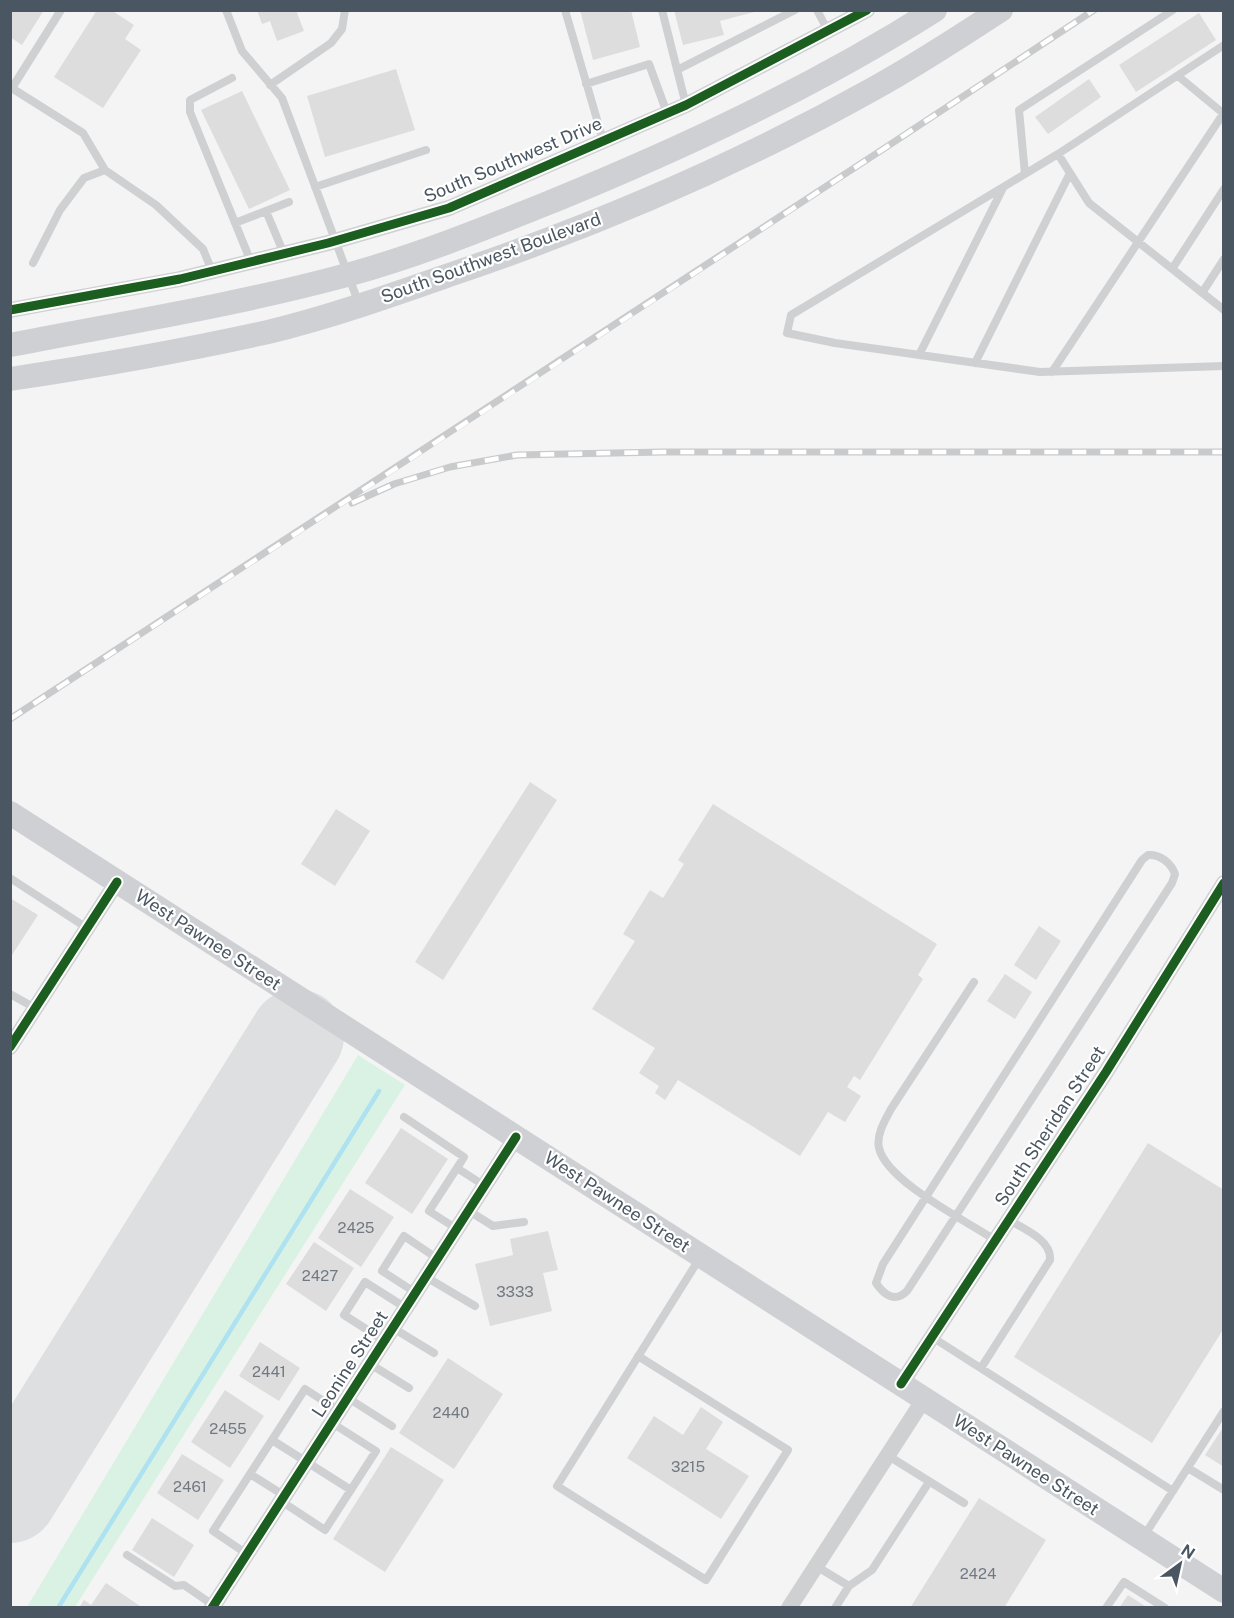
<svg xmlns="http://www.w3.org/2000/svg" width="1234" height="1618" viewBox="0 0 1234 1618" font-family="'Public Sans',sans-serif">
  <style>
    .green { fill: #d9f2e3 }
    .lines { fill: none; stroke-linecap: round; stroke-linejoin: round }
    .stream { stroke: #aee2f0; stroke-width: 4.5 }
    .runway { stroke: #dedfe0; stroke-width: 94 }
    .building { fill: #ddddde }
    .lane { stroke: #ced0d2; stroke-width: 8 }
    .street { stroke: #ced0d2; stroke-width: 16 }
    .secondary { stroke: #ced0d4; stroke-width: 24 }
    .rail-casing { stroke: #c9cacc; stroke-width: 7 }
    .rail { stroke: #fff; stroke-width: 4.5; stroke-dasharray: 14; stroke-linecap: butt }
    .cycleway-casing { stroke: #fff; stroke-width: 13 }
    .cycleway { stroke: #1b5e20; stroke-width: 9 }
    .labels { text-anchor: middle; stroke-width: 4.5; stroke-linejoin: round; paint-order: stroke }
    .number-label { font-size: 15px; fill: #707881 }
    .street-label { font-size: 18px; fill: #4a5661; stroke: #fff }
  </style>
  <rect width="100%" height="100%" fill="#f4f4f4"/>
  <!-- green -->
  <path class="green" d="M358,1055L405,1085L75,1607H27Z"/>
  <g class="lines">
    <!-- stream -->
    <path class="stream" d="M58,1608L379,1091"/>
    <!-- runway -->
    <path class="runway" d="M10,1496L297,1036"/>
  </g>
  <!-- building -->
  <path class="building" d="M10,10H44L22,45L10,37Z
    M97,10H111L134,25L125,39L141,50L103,108L54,77Z
    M257,10H296L304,31L277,41L270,21L262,24Z
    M580,10H631L640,47L593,60Z
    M674,10H758V11L720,21L724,35L683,45Z
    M1199,13L1216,40L1136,92L1119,65Z
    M396,69L415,130L325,157L307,96Z
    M1089,79L1101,97L1048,134L1035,117Z
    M242,91L290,190L249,209L201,110Z
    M530,782L557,800L443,980L415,962Z
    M713,804L937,944L918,975L923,979L860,1080L854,1076L847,1087L861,1096L845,1122L828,1112L800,1156L678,1080L665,1100L655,1093L659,1086L639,1073L655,1048L592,1009L635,941L623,934L650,890L663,898L684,864L678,860Z
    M336,809L370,831L335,886L301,864Z
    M10,898L38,915L10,958Z
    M1039,926L1061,941L1036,980L1014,965Z
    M1005,974L1032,992L1015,1019L987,1001Z
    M401,1128L448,1159L412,1214L365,1183Z
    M1148,1143L1224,1190V1328L1152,1443L1014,1357Z
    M350,1189L394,1217L361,1267L318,1238Z
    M548,1231L558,1270L543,1273L552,1311L490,1326L475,1264L513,1255L510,1239Z
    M314,1242L354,1268L326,1311L286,1284Z
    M260,1342L300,1368L279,1401L239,1376Z
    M448,1358L503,1394L454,1469L399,1433Z
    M225,1390L264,1416L230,1468L191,1442Z
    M701,1407L723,1422L706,1449L749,1476L721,1519L627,1458L654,1416L683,1435Z
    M1224,1426V1467L1205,1455Z
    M391,1447L444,1480L385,1572L333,1539Z
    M182,1454L224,1480L198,1520L157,1493Z
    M979,1498L1046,1540L1004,1608H910Z
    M152,1518L194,1545L174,1577L132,1550Z
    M106,1583L143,1608H79L84,1600L91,1605Z
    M1128,1595L1148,1608H1119Z"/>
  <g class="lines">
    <!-- lane -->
    <path class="lane" d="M226,10L242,51L282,98L359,304
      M565,10L603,140
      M662,10L686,105
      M817,10L828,31
      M1224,45L1058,154L1089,203L1224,310
      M677,70L795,10
      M1178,76L1224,114
      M232,78L190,100V112L251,262
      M586,84L649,64L667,113
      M270,85L331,43L342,29L345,10
      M10,87L83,133L105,170
      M12,88L61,10
      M1058,154L791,315L787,333L835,343L1040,372L1224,366
      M1025,174L1019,110L1173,10
      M315,187L426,150
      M266,211L284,254
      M235,223L289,202
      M33,263L60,210L84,178L105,170L156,205L203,249L212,271
      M1172,269L1224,189
      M1202,293L1224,259
      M919,355L1003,188
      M975,363L1070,173
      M1052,372L1223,114
      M1148,855C1160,854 1171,863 1175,874L1172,883L907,1291C895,1303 884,1295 876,1283L883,1264L1142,860Z
      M10,878L87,928
      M974,982L891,1109C885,1120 876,1135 879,1148C887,1182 967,1221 995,1240
      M10,994L35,1008
      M404,1117L464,1157L457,1168
      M469,1211L493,1226L524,1222
      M457,1229L429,1211L457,1168L485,1186
      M426,1277L475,1306
      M416,1293L382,1271L404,1236L438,1259
      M393,1328L434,1353
      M932,1337L1173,1491
      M385,1341L344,1315L365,1282L406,1308
      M638,1356L788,1450L706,1580L557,1486L701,1256
      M370,1364L409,1388
      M981,1368L1050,1260C1052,1240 1024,1229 1009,1220
      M348,1398L392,1426
      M272,1440L351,1490
      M887,1455L964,1503
      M1188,1468L1224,1490
      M250,1474L285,1496
      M281,1501L325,1530L376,1451L332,1423
      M1144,1536L1224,1411
      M247,1554L213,1531L305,1389L339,1411
      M127,1555L175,1586L184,1585L213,1605
      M816,1566L849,1586L872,1570L929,1482
      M835,1608L849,1586
      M1106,1608L1124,1582L1165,1608"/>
    <!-- street -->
    <path class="street" d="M10,310L180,279L328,243L449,208L686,105L867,10
      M10,1047L117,882
      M901,1384L1106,1072L1224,883
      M212,1608L516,1137
      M789,1608L924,1399"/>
    <!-- secondary -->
    <path class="secondary" d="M10,345C123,323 236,305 347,275C417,256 486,228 553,201C685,147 813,87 935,10
      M10,379C97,366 183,351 268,332C330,317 392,295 452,274C597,225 739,164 873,89C917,65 959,37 1001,10
      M10,813L1224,1591"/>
    <defs>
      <path id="rail" d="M352,503L394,484L450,467L517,455L663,452H1224
        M10,719C373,484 734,248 1094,10"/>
    </defs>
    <!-- rail casing -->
    <use href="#rail" class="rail-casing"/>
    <!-- rail -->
    <use href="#rail" class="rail"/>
    <defs>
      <path id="cycleway" d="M10,310L180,279L328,243L449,208L686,105L867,10
        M10,1047L117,882
        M901,1384L1106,1072L1224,883
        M212,1608L516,1137"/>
    </defs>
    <!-- cycleway casing -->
    <use href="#cycleway" class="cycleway-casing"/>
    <!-- cycleway -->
    <use href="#cycleway" class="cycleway"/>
  </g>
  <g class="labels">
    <!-- number labels -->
    <g class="number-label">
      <text x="356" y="1233">2425</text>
      <text x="320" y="1281">2427</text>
      <text x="515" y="1297">3333</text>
      <text x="269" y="1377">2441</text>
      <text x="451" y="1418">2440</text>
      <text x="228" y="1434">2455</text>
      <text x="688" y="1472">3215</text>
      <text x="190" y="1492">2461</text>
      <text x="978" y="1579">2424</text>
    </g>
    <!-- street labels -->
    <g class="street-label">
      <text transform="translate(513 160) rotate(-23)" y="6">South Southwest Drive</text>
      <text transform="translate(491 258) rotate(-20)" y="6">South Southwest Boulevard</text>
      <text transform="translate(208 940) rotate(33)" y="6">West Pawnee Street</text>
      <text transform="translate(1050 1126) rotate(-57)" y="6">South Sheridan Street</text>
      <text transform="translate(617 1202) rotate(33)" y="6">West Pawnee Street</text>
      <text transform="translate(350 1364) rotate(-57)" y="6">Leonine Street</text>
      <text transform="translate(1026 1465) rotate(33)" y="6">West Pawnee Street</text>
    </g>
  </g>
  <!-- border -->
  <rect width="1234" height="1618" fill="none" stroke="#4a5661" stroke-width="24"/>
  <!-- north arrow -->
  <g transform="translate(1180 1564) rotate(33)" stroke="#ffffff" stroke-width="4.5" paint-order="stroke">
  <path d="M0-4.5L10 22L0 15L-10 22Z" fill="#4a5661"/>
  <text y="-9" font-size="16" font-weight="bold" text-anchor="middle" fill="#4a5661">N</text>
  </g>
</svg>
